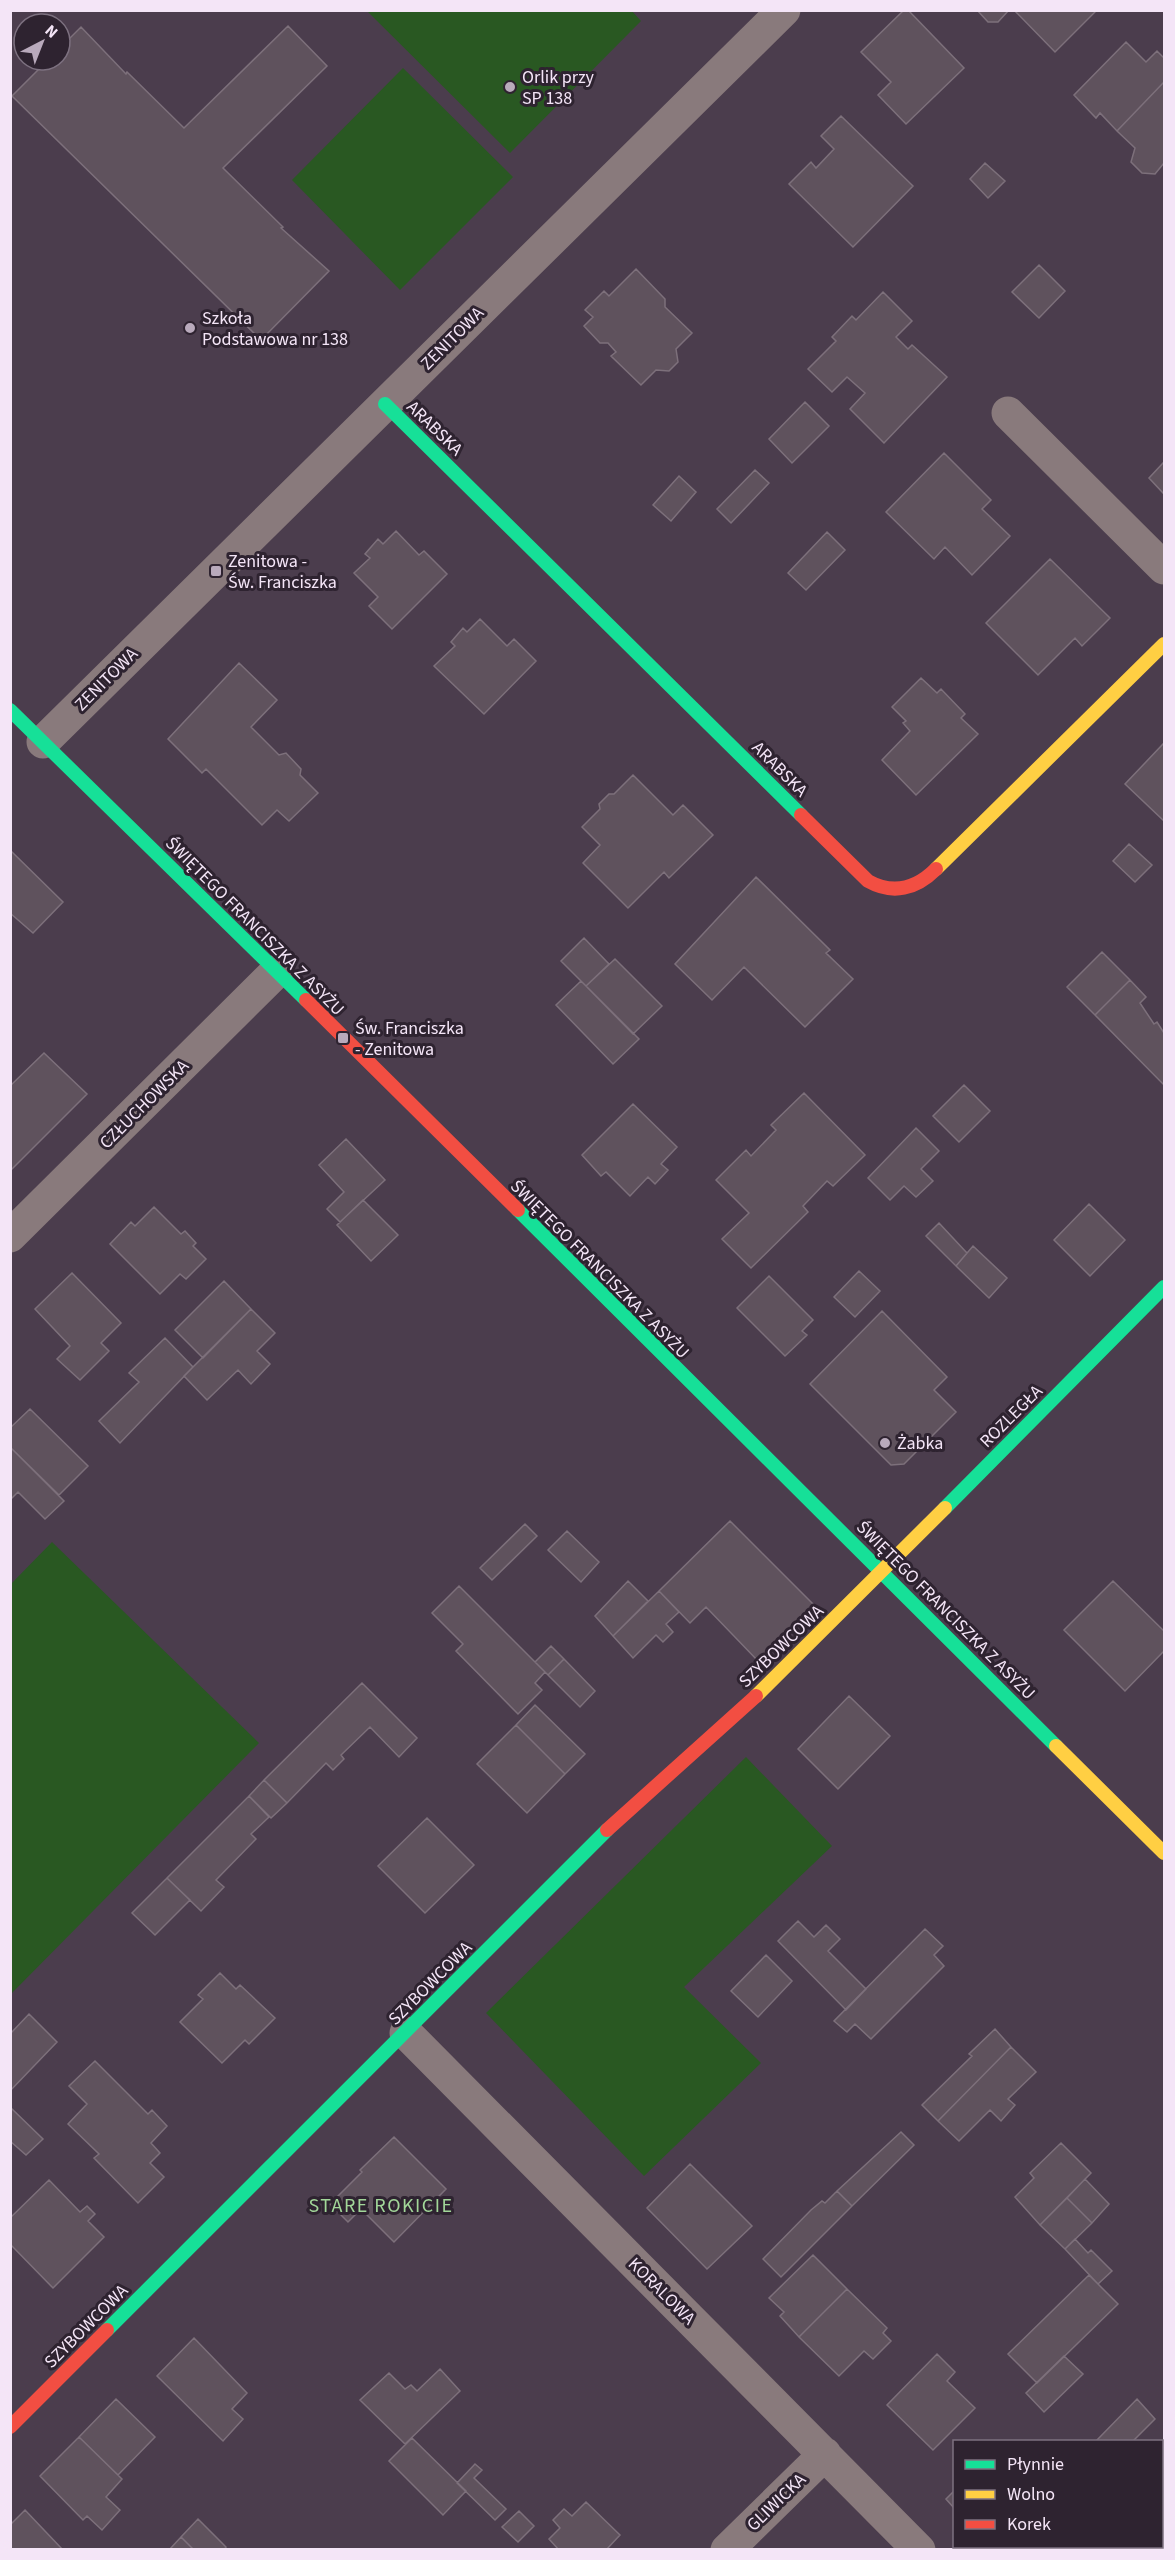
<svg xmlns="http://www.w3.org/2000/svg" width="1175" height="2560" viewBox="0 0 1175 2560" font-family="'Source Sans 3',sans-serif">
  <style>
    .green { fill: #295822 }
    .building { fill: #5f525d; stroke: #7d707b; stroke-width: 1.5 }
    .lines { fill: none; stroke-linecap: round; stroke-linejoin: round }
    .street { stroke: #897a7c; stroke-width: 33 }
    .fast { stroke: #16e098; stroke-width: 14 }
    .slow { stroke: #ffcf43; stroke-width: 14 }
    .jam { stroke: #f24e42; stroke-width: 14 }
    .poi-dot { fill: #b9aabc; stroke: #2e2330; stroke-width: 2 }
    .labels { text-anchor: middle; stroke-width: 6; stroke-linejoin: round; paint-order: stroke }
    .poi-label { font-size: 18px; fill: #f4e5f7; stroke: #2e2330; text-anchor: start }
    .street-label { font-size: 18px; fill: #f4e5f7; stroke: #2e2330 }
    .neighbourhood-label { font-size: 20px; letter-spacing: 1.5px; fill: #a2d799; stroke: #2e2330 }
  </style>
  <rect width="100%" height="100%" fill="#4b3d4d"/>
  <!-- green -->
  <path class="green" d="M631,10L641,21L510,153L367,11Z
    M403,68L513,177L400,290L292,180Z
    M52,1542L259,1743L11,1994V1584Z
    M746,1757L832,1846L684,1987L761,2063L644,2176L486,2013Z"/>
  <!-- building -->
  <path class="building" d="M904,10H908L964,68L906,124L878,95L891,82L861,52Z
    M977,10H1009L998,22H988Z
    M1014,10H1096V11L1055,52Z
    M288,26L327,66L223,168L283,227L281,228L329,271L261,340L12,96L48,60H60V48L81,27L126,74L127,72L184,128Z
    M1126,42L1146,62L1157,51L1164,58V82L1117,131L1100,113L1096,118L1074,95Z
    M1164,82V163L1155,174L1142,173L1131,162L1135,148L1117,131Z
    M841,116L913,186L853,247L789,184L811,162L816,168L834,149L821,136Z
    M985,163L1005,181L988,198L970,179Z
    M1039,265L1065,291L1039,318L1012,292Z
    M636,269L665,299V307L692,333L676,349L678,362L669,371L656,370L641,385L611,356L616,352L608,343H600L584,326L593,317L585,310L604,291L609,296Z
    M883,292L912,321L896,337L908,349L912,345L947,377L884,443L850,409L865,393L847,377L832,392L808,369L836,341L832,337L852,316L856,320Z
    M805,402L829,426L792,463L769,439Z
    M944,453L991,500L982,509L1010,536L972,575L945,547L934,559L886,512Z
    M1164,462V494L1149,478Z
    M755,470L769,483L731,523L717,509Z
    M679,476L696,492L671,521L653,505Z
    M396,531L419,555L424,551L447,574L392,629L369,606L378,597L354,573L370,558L365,554L378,539L383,544Z
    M827,532L845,550L806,590L788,573Z
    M1050,559L1110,618L1082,646L1075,638L1038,675L986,623Z
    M480,619L507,646L514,639L536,661L484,714L434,666L455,646L451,642L463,628L467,632Z
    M239,663L277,700L251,727L279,755L286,753L301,769L300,775L318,793L289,821L277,810L262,825L206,769L202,773L168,739Z
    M921,678L937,693L941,689L965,714L961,718L978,734L916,795L882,760L910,731L903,723L906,721L892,707Z
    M1164,743V821L1125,784Z
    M633,775L673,815L683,805L713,835L669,878L664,872L628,908L583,863L600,845L582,827L600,809L599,804L609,794H614Z
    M1129,844L1152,865L1135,882L1113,861Z
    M10,850L63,902L33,933L10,913Z
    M756,877L830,950L826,953L853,979L805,1027L744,967L712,1000L675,964Z
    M584,938L609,964L586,986L561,961Z
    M1102,952L1130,980L1095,1015L1067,987Z
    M615,959L662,1006L633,1034L586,986Z
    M1130,980L1146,997L1140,1003L1154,1024L1157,1022L1164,1033V1085L1095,1015Z
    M581,981L639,1039L613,1064L556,1005Z
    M44,1053L87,1094L11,1170L10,1086Z
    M964,1085L990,1111L959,1142L933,1116Z
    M804,1093L865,1155L833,1186L827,1181L803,1206L808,1212L751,1268L722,1239L749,1213L716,1180L746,1150L751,1156L776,1130L771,1125Z
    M633,1104L677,1147L661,1164L668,1170L655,1184L648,1177L630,1196L606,1172L601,1176L582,1155Z
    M916,1128L939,1151L921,1169L933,1181L916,1197L904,1186L890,1200L868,1178Z
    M346,1139L385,1180L340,1222L327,1209L344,1192L319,1165Z
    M363,1200L398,1235L371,1261L337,1225Z
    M1089,1204L1125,1240L1090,1276L1054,1240Z
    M154,1207L181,1234L185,1231L196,1243L193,1246L206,1259L186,1279L180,1274L160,1294L110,1244L131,1222L135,1226Z
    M939,1223L967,1253L956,1266L926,1236Z
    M973,1246L1007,1278L989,1298L956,1266Z
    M859,1271L880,1291L855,1317L834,1297Z
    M72,1273L121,1323L101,1343L109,1351L80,1380L57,1359L70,1346L35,1309Z
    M769,1276L813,1320L802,1331L807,1335L785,1356L737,1308Z
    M224,1281L251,1309L203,1358L175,1330Z
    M251,1309L275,1333L257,1351L270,1364L251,1384L238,1370L207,1400L184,1376Z
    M882,1311L947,1377L934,1390L956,1412L904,1464L891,1465L810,1384Z
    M165,1338L193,1367L120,1443L99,1421L139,1382L129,1373Z
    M30,1409L88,1466L59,1495L10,1447V1428Z
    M10,1447L64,1501L45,1519L18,1492L10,1500Z
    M730,1521L815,1606L758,1661L706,1607L690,1623L659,1591Z
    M525,1524L537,1536L492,1580L480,1568Z
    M567,1531L599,1562L581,1582L548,1550Z
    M628,1581L648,1601L613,1636L595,1616Z
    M1113,1581L1164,1631V1651L1125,1691L1064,1630Z
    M459,1586L545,1672L535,1683L542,1690L518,1714L456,1651L463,1644L432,1613Z
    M659,1591L679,1612L666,1624L673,1632L663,1642L656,1635L633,1658L613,1636Z
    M551,1646L564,1659L548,1675L535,1662Z
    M564,1659L595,1691L580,1707L548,1675Z
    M362,1683L417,1738L399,1757L370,1727L341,1755L344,1759L333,1770L326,1763L287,1803L264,1780Z
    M849,1696L890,1736L838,1789L798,1749Z
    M535,1705L585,1754L565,1774L516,1725Z
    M516,1725L565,1774L527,1813L477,1764Z
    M264,1780L287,1803L271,1818L249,1796Z
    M249,1796L269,1817L251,1834L256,1839L216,1880L224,1887L201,1911L167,1878Z
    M427,1818L474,1865L425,1913L378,1866Z
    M167,1878L190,1900L155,1935L132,1913Z
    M798,1921L814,1937L826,1925L840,1939L828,1951L866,1989L846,2010L778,1941Z
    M925,1929L943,1946L934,1955L944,1966L871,2039L855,2024L847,2032L834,2021Z
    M766,1955L792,1981L758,2017L731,1991Z
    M220,1973L236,1989L240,1985L275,2018L249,2044L245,2040L222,2063L180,2022L203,1999L198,1995Z
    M29,2014L57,2042L10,2091V2034Z
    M995,2029L1011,2047L938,2121L922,2105L972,2056L969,2054Z
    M1011,2047L1036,2072L1008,2099L1015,2105L1001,2121L990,2110L959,2141L938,2121Z
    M95,2061L148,2114L152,2110L167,2126L151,2143L160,2153L150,2163L164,2177L138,2203L94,2158L99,2154L68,2124L87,2104L69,2086Z
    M11,2108L43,2139L26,2155L10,2141Z
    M901,2132L914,2145L852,2206L837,2191Z
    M394,2137L446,2189L394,2242L361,2209L348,2222L330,2204L362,2172L360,2170Z
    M1061,2143L1091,2173L1040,2225L1015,2197L1034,2178L1030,2173Z
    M690,2164L752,2226L707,2269L647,2208Z
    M1085,2179L1109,2204L1092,2223L1067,2198Z
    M49,2180L80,2212L87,2206L95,2214L88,2221L104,2237L53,2288L10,2244V2218Z
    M837,2191L852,2206L781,2277L763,2259L811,2210L822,2201L825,2203Z
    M1067,2198L1092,2223L1065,2249L1040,2225Z
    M1075,2239L1088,2253L1091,2250L1112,2271L1098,2284L1065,2249Z
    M813,2255L847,2289L799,2337L780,2316L784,2312L769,2298Z
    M1089,2275L1118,2304L1037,2383L1008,2354Z
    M847,2289L887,2328L883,2333L891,2341L873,2359L864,2351L839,2376L799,2337Z
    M194,2338L247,2393L232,2409L243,2419L223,2441L157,2376Z
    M937,2354L955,2372L947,2381L975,2408L933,2450L887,2405Z
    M1064,2356L1083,2374L1044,2412L1026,2393Z
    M440,2369L460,2391L405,2444L360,2400L389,2373L405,2389L411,2385L417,2391Z
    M116,2399L155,2437L118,2475L79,2437Z
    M1137,2399L1155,2419L1132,2442H1099L1097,2440Z
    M79,2437L122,2479L106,2497L120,2510L102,2530L87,2516L83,2520L40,2476Z
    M412,2438L466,2491L443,2515L389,2461Z
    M475,2464L482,2470L474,2478L506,2509L495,2520L457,2483Z
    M954,2491V2508L946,2499Z
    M586,2502L620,2535L606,2550H559L549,2539L560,2528L553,2520L564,2509L572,2516Z
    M25,2510L63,2550H10V2525Z
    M519,2511L534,2526L518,2542L502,2527Z
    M198,2519L226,2547L224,2550H194L181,2537Z
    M181,2537L194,2550H169Z
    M1073,2546H1152L1155,2550H1070Z"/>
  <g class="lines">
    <!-- street -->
    <path class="street" d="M1008,413L1164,568
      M43,742L784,10
      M10,1236L277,971
      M406,2033L919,2550
      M727,2550L825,2454"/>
    <!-- fast -->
    <path class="fast" d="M385,404L801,815
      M10,710L306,1000
      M518,1210L1056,1746
      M945,1508L1164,1287
      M107,2330L607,1830"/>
    <!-- slow -->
    <path class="slow" d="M936,869L1164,644
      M756,1696L945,1508
      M1056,1746L1164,1853"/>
    <!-- jam -->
    <path class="jam" d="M801,815L868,881C893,895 916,889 936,869
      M306,1000L518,1210
      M607,1830L756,1696
      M10,2427L107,2330"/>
  </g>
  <!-- markers -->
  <g class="poi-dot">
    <circle cx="510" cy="87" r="6"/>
    <circle cx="190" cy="328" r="6"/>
    <rect x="210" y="565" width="12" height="12" rx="3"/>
    <rect x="337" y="1032" width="12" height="12" rx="3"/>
    <circle cx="885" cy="1443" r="6"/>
  </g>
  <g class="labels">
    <!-- poi labels -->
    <g class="poi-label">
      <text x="522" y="83">Orlik przy<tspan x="522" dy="21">SP 138</tspan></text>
      <text x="202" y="324">Szkoła<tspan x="202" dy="21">Podstawowa nr 138</tspan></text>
      <text x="228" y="567">Zenitowa -<tspan x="228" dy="21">Św. Franciszka</tspan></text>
      <text x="355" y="1034">Św. Franciszka<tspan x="355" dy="21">- Zenitowa</tspan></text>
      <text x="897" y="1449">Żabka</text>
    </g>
    <!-- street labels -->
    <g class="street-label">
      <text transform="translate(452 338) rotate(-45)" y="6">ZENITOWA</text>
      <text transform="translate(435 428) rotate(44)" y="6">ARABSKA</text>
      <text transform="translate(106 679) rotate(-45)" y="6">ZENITOWA</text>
      <text transform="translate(780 769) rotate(45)" y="6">ARABSKA</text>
      <text transform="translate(255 926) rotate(45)" y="6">ŚWIĘTEGO FRANCISZKA Z ASYŻU</text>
      <text transform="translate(144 1104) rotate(-45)" y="6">CZŁUCHOWSKA</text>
      <text transform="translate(600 1269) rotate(45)" y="6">ŚWIĘTEGO FRANCISZKA Z ASYŻU</text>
      <text transform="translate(1011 1416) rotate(-45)" y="6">ROZLEGŁA</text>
      <text transform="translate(946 1610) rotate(45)" y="6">ŚWIĘTEGO FRANCISZKA Z ASYŻU</text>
      <text transform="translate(781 1646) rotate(-44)" y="6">SZYBOWCOWA</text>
      <text transform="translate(430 1983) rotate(-45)" y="6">SZYBOWCOWA</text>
      <text transform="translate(662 2291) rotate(45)" y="6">KORALOWA</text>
      <text transform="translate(86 2326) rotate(-45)" y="6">SZYBOWCOWA</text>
      <text transform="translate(776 2502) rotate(-44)" y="6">GLIWICKA</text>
    </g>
    <!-- neighbourhood labels -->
    <g class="neighbourhood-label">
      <text x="381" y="2212">STARE ROKICIE</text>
    </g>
  </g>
  <!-- border -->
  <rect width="1175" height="2560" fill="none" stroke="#f4e5f7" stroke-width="24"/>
  <!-- legend -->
  <rect x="953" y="2440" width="210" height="108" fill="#2e2330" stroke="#7d7180" stroke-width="1.5"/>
  <rect x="965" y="2460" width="30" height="9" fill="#16e098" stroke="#7d7180" stroke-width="1.5"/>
  <text x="1007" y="2470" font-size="18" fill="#f4e5f7">Płynnie</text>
  <rect x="965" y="2490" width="30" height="9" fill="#ffcf43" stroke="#7d7180" stroke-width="1.5"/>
  <text x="1007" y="2500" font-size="18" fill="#f4e5f7">Wolno</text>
  <rect x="965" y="2520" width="30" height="9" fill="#f24e42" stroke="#7d7180" stroke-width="1.5"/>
  <text x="1007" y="2530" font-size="18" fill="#f4e5f7">Korek</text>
  <!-- north arrow -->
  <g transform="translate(42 42) rotate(42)"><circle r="28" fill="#2e2330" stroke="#7d7180" stroke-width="1.5"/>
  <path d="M0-4.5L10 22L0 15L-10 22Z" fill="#b9aabc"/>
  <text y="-9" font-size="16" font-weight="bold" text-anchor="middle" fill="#f4e5f7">N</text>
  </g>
</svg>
